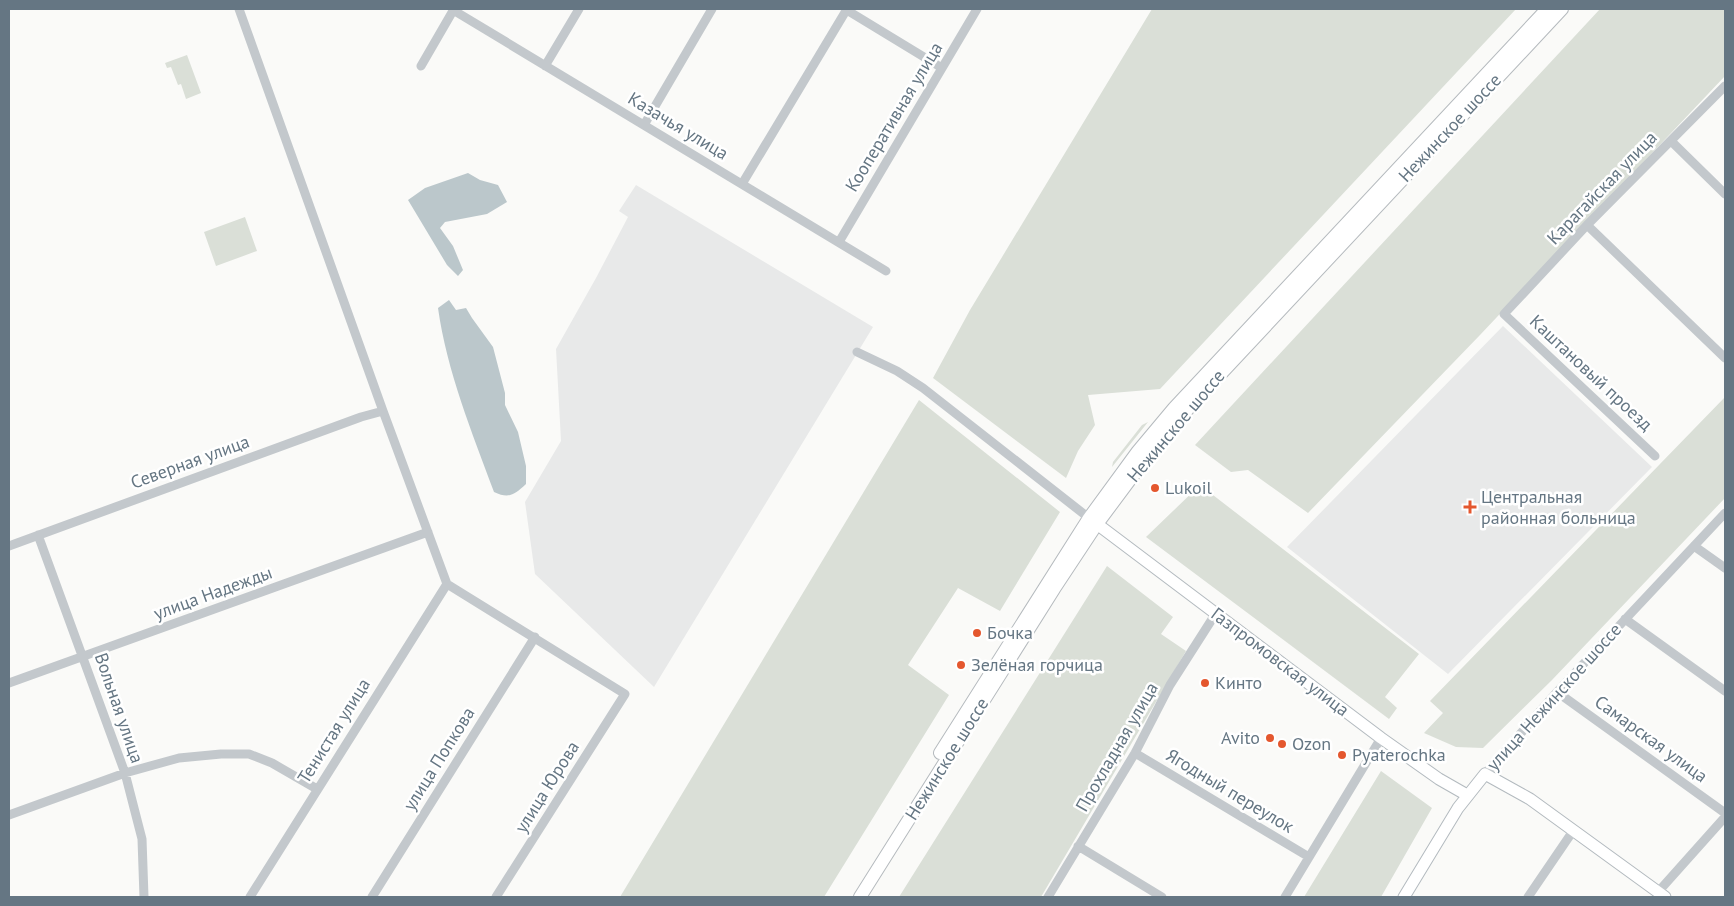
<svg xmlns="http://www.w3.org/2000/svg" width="1734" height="906" viewBox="0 0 1734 906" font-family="'PT Sans',sans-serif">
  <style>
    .built { fill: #e8e9e9 }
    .green { fill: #dadfd7 }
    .water { fill: #bbc7cb }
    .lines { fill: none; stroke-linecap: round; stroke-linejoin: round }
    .secondary-casing { stroke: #b3babf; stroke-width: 13 }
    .primary-casing { stroke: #b5babe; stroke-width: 14 }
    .minor { stroke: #c3c8cc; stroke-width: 9 }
    .secondary { stroke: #fff; stroke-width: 11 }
    .primary { stroke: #fff; stroke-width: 12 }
    .poi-dot { fill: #e4572e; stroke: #fff; stroke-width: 2 }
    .labels { text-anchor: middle; stroke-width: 5; stroke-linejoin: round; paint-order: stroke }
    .street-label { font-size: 18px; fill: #657683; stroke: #fff }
    .poi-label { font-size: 18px; fill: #657683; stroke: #fff; text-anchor: start }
  </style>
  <rect width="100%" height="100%" fill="#fafaf8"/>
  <!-- built -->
  <path class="built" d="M636,185L873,327L654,687L535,574L525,502L561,441L556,349L596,278L628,217L619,211Z
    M1503,326L1652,467L1448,674L1287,547Z"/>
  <!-- green -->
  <path class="green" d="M1152,9H1516L1160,389L1088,395L1095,425L1078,451L1066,478L933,378L970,310Z
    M1600,9H1725V76L1480,335L1308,513L1248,470L1231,472L1195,445Z
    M187,55L201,93L186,99L181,84L178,85L171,67L167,68L165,63Z
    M245,217L257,251L216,266L204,232Z
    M1725,397V498L1552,680L1483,748L1456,747L1424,733L1443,713L1430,701Z
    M919,400L1060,512L1000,611L958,588L908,665L949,695L824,897H620Z
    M1148,422L1112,467L1113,462L1142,425Z
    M1200,485L1419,654L1385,697L1397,708L1389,719L1146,537Z
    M1107,566L1173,617L1161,634L1186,651L1041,897H899Z
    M1381,771L1432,808L1381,897H1304Z"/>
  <!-- water -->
  <path class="water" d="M468,173L480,180L498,185L507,202L487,214L445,222L440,228L453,246L463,270L458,276L447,265L408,200L425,188Z
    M449,300L456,310L466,308L472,318L493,347L505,393V405L518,432L526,466V484C514,495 509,499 494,492C472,432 447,372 438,308Z"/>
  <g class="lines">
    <defs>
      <path id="secondary" d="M1097,524L1381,738L1439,779L1467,795
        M1404,897L1458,808L1485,774L1530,799L1665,897"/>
      <path id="primary" d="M940,753L1089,518L1138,451L1174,408L1547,9
        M860,897L1054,589L1097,524L1132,477L1188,409L1562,9"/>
    </defs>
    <!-- secondary casing -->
    <use href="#secondary" class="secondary-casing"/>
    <!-- primary casing -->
    <use href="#primary" class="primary-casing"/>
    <!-- minor -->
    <path class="minor" d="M239,9L383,411L447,584L625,694L496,897
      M845,9L942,68
      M453,10L886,271
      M421,66L454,9
      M545,66L579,9
      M644,125L712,9
      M1671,141L1725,194
      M742,184L847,9
      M1587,225L1725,358
      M839,242L977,9
      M857,352L897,371L923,388L1089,518
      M1655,456L1504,314L1587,225L1725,86
      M38,535L125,773L142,839L144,897
      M9,546L361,417L383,411
      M1694,546L1725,568
      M1625,619L1725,691
      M9,683L428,532
      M1557,692L1725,813
      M1135,753L1309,857
      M1485,774L1557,692L1725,513
      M9,815L125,773L179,758L221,754H249L272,763L317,789
      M1078,846L1162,897
      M1658,892L1725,817
      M250,897L447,584
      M372,897L535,637
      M1048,897L1135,753L1170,685L1216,613
      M1285,897L1381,738
      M1528,897L1573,831"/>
    <!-- secondary -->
    <use href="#secondary" class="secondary"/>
    <!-- primary -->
    <use href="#primary" class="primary"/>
  </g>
  <!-- markers -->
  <g class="poi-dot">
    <circle cx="1155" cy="488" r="5"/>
    <path d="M1467.5 499.5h5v5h5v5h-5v5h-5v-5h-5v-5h5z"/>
    <circle cx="977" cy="633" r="5"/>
    <circle cx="961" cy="665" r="5"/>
    <circle cx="1205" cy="683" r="5"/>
    <circle cx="1270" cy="738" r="5"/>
    <circle cx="1282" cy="744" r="5"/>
    <circle cx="1342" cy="755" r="5"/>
  </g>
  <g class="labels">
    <!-- street labels -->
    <g class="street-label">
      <text transform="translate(894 117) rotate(-59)" y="6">Кооперативная улица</text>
      <text transform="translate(678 126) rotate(31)" y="6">Казачья улица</text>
      <text transform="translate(1450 128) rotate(-47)" y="6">Нежинское шоссе</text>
      <text transform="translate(1602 188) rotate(-46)" y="6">Карагайская улица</text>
      <text transform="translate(1591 373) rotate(43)" y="6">Каштановый проезд</text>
      <text transform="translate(1176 426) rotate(-50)" y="6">Нежинское шоссе</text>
      <text transform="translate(190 462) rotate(-20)" y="6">Северная улица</text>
      <text transform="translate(213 593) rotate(-20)" y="6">улица Надежды</text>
      <text transform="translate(1280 662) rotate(37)" y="6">Газпромовская улица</text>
      <text transform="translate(1554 697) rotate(-48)" y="6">улица Нежинское шоссе</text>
      <text transform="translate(119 708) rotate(71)" y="6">Вольная улица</text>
      <text transform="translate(334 731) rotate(-58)" y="6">Тенистая улица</text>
      <text transform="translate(1651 739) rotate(36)" y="6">Самарская улица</text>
      <text transform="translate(1117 747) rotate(-60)" y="6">Прохладная улица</text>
      <text transform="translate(439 759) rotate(-58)" y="6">улица Попкова</text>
      <text transform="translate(947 759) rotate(-58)" y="6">Нежинское шоссе</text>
      <text transform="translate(547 787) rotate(-58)" y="6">улица Юрова</text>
      <text transform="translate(1230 791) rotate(31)" y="6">Ягодный переулок</text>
    </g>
    <!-- poi labels -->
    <g class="poi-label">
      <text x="1165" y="494">Lukoil</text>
      <text x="1481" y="503">Центральная<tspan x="1481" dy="21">районная больница</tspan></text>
      <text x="987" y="639">Бочка</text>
      <text x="971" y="671">Зелёная горчица</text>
      <text x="1215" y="689">Кинто</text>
      <text x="1260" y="744" text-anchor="end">Avito</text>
      <text x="1292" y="750">Ozon</text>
      <text x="1352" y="761">Pyaterochka</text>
    </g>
  </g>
  <!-- border -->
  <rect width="1734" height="906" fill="none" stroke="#657683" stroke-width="20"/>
</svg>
